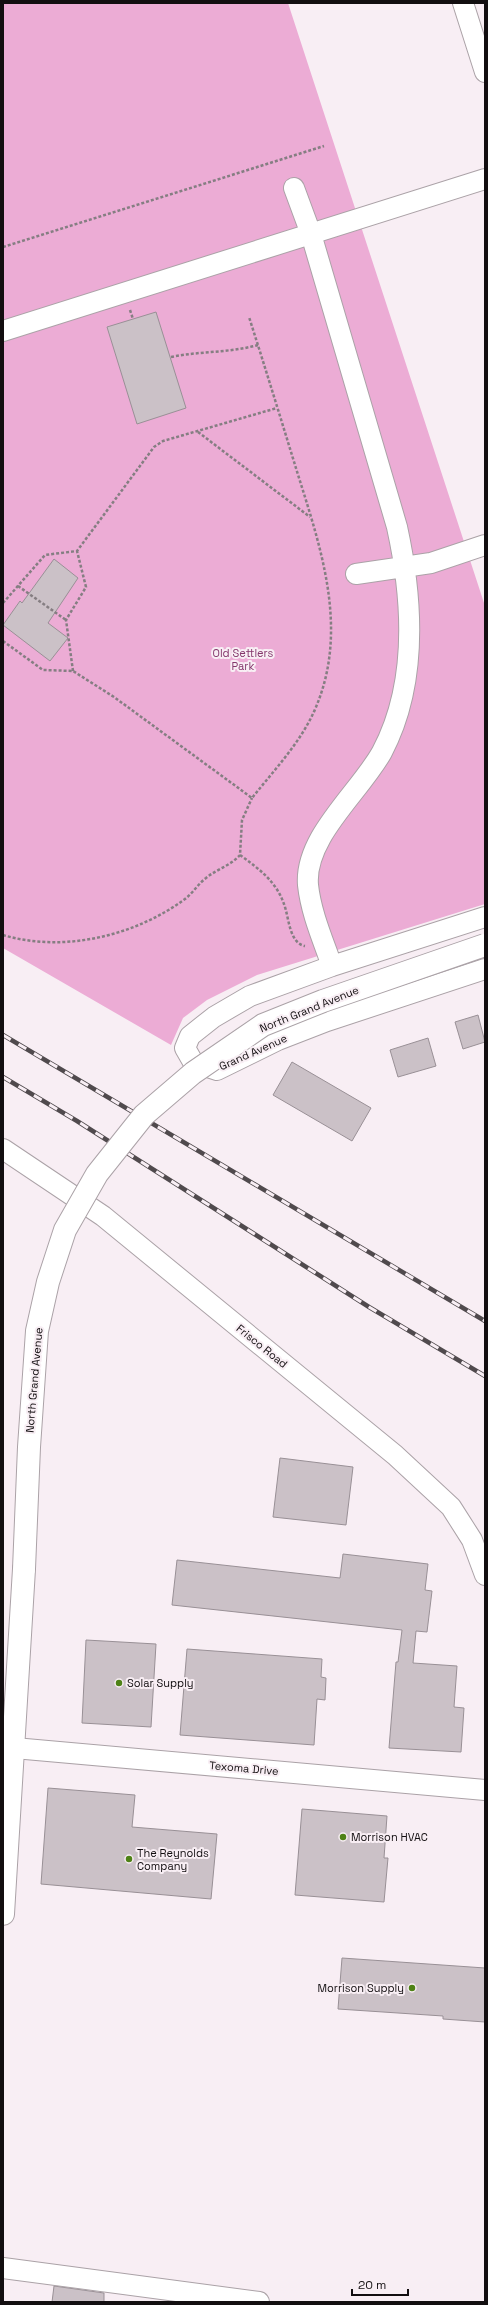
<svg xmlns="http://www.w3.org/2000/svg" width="488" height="2305" viewBox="0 0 488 2305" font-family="'Space Grotesk',sans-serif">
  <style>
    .green { fill: #ecacd5 }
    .building { fill: #cbc1c7; stroke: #999096 }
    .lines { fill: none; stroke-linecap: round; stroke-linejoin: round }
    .minor-casing { stroke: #aba2a7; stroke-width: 22 }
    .major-casing { stroke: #aba2a7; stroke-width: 24 }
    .path { stroke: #857e82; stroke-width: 2.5; stroke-dasharray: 3 2; stroke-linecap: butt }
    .minor { stroke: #fff; stroke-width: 20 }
    .major { stroke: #fff; stroke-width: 22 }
    .rail-casing { stroke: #504a4d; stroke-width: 4.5 }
    .rail { stroke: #f8eef4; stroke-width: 3; stroke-dasharray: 9; stroke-linecap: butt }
    .major-bridge-casing { stroke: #aba2a7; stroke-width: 24; stroke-linecap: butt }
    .major-bridge { stroke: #fff; stroke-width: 22 }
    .poi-dot { fill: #4e8216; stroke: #f8eef4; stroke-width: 1.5 }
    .labels { text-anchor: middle; stroke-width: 4; stroke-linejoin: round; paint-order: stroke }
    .park-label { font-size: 11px; fill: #84376c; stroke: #f8eef4 }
    .street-label { font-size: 11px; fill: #120e10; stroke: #f8eef4 }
    .poi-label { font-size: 11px; fill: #120e10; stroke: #f8eef4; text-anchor: start }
  </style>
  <rect width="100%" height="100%" fill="#f8eef4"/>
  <!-- green -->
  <path class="green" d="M3,3H288L485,606V904L257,975L207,1000L183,1018L171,1045L3,948Z"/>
  <!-- building -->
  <path class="building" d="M156,312L186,408L137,424L107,327Z
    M54,559L78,578L48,623L68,638L50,661L3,625L20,601L22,603Z
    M478,1015L485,1042L463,1049L455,1022Z
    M428,1038L436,1066L398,1077L390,1050Z
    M292,1062L371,1108L352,1141L273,1095Z
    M280,1458L353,1467L346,1525L273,1517Z
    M343,1554L428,1564L425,1590L432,1591L427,1632L416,1631L413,1663L457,1666L454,1707L464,1708L461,1752L389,1748L396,1662H398L402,1630L172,1605L177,1560L340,1578Z
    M86,1640L156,1644L151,1727L82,1723Z
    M187,1649L322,1659L321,1677L326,1678L325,1700L317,1699L314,1745L180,1735Z
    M48,1788L135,1795L132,1827L217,1834L211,1899L41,1884Z
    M302,1809L387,1816L384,1858H388L384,1902L295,1895Z
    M342,1958L485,1968V2022L443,2019V2016L338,2009Z
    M54,2286L104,2293V2302H52Z"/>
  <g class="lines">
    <defs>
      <path id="minor" d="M463,3L485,72
        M294,188L311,234L397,527C413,600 418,684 382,752C360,792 304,837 308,885C311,913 323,940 332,966
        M3,331L485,179
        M356,574L431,563L485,545
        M485,917L332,966L250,996L214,1017L190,1036L185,1048L193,1062L217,1070L278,1040L327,1021L485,969
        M3,1149L103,1216L395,1455L451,1507L472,1540L485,1575
        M3,1747L485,1790
        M3,2268L259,2302"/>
      <path id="major" d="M3,1914L24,1569"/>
    </defs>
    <!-- minor casing -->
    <use href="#minor" class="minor-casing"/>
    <!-- major casing -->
    <use href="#major" class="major-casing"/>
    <!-- path -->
    <path class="path" d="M3,247L324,146
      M130,310L133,319
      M171,357C200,351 229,353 258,345
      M198,432L310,517
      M18,586L66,620
      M3,603L45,555L77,551L154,447L163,441L277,408
      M3,641L43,670L73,671L114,697L252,798C275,769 302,741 316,707C350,626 319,543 295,465C280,416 265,367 249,317
      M73,671L66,620L86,587L77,551
      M240,855C259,869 276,881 284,904C289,917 289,943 305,946
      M3,935C63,953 135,936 185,899C193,893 198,884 206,878C217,869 230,866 240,855L242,820L252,798"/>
    <!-- minor -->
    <use href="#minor" class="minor"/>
    <!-- major -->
    <use href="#major" class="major"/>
    <defs>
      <path id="rail" d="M3,1035L485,1321
        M3,1077L77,1121L369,1307L485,1376"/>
    </defs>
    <!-- rail casing -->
    <use href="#rail" class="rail-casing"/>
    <!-- rail -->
    <use href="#rail" class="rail"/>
    <defs>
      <path id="major-bridge" d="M24,1569L29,1447L37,1331L48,1282L65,1230L97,1174L144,1115L193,1073L263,1025L323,1001L485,945"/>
    </defs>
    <!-- major-bridge casing -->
    <use href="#major-bridge" class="major-bridge-casing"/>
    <!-- major-bridge -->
    <use href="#major-bridge" class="major-bridge"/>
  </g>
  <!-- markers -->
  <g class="poi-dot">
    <circle cx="119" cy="1683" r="4"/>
    <circle cx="343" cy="1837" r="4"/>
    <circle cx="129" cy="1859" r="4"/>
    <circle cx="412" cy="1988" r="4"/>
  </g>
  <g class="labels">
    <!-- park labels -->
    <g class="park-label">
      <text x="243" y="657">Old Settlers<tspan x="243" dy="13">Park</tspan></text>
    </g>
    <!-- street labels -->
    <g class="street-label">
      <text transform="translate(309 1009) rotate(-22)" y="4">North Grand Avenue</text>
      <text transform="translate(253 1052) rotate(-24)" y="4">Grand Avenue</text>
      <text transform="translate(262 1346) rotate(39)" y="4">Frisco Road</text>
      <text transform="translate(34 1380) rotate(-85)" y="4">North Grand Avenue</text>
      <text transform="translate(244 1768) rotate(5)" y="4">Texoma Drive</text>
    </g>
    <!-- poi labels -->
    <g class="poi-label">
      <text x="127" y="1687">Solar Supply</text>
      <text x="351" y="1841">Morrison HVAC</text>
      <text x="137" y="1857">The Reynolds<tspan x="137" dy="13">Company</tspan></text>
      <text x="404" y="1992" text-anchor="end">Morrison Supply</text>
    </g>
  </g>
  <!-- border -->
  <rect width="488" height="2305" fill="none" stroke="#120e10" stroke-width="8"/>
  <!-- scale -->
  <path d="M352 2289v6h56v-6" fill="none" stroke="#120e10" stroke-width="2"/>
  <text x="358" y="2289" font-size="12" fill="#120e10" stroke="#f8eef4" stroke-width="3" paint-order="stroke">20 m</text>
</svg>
